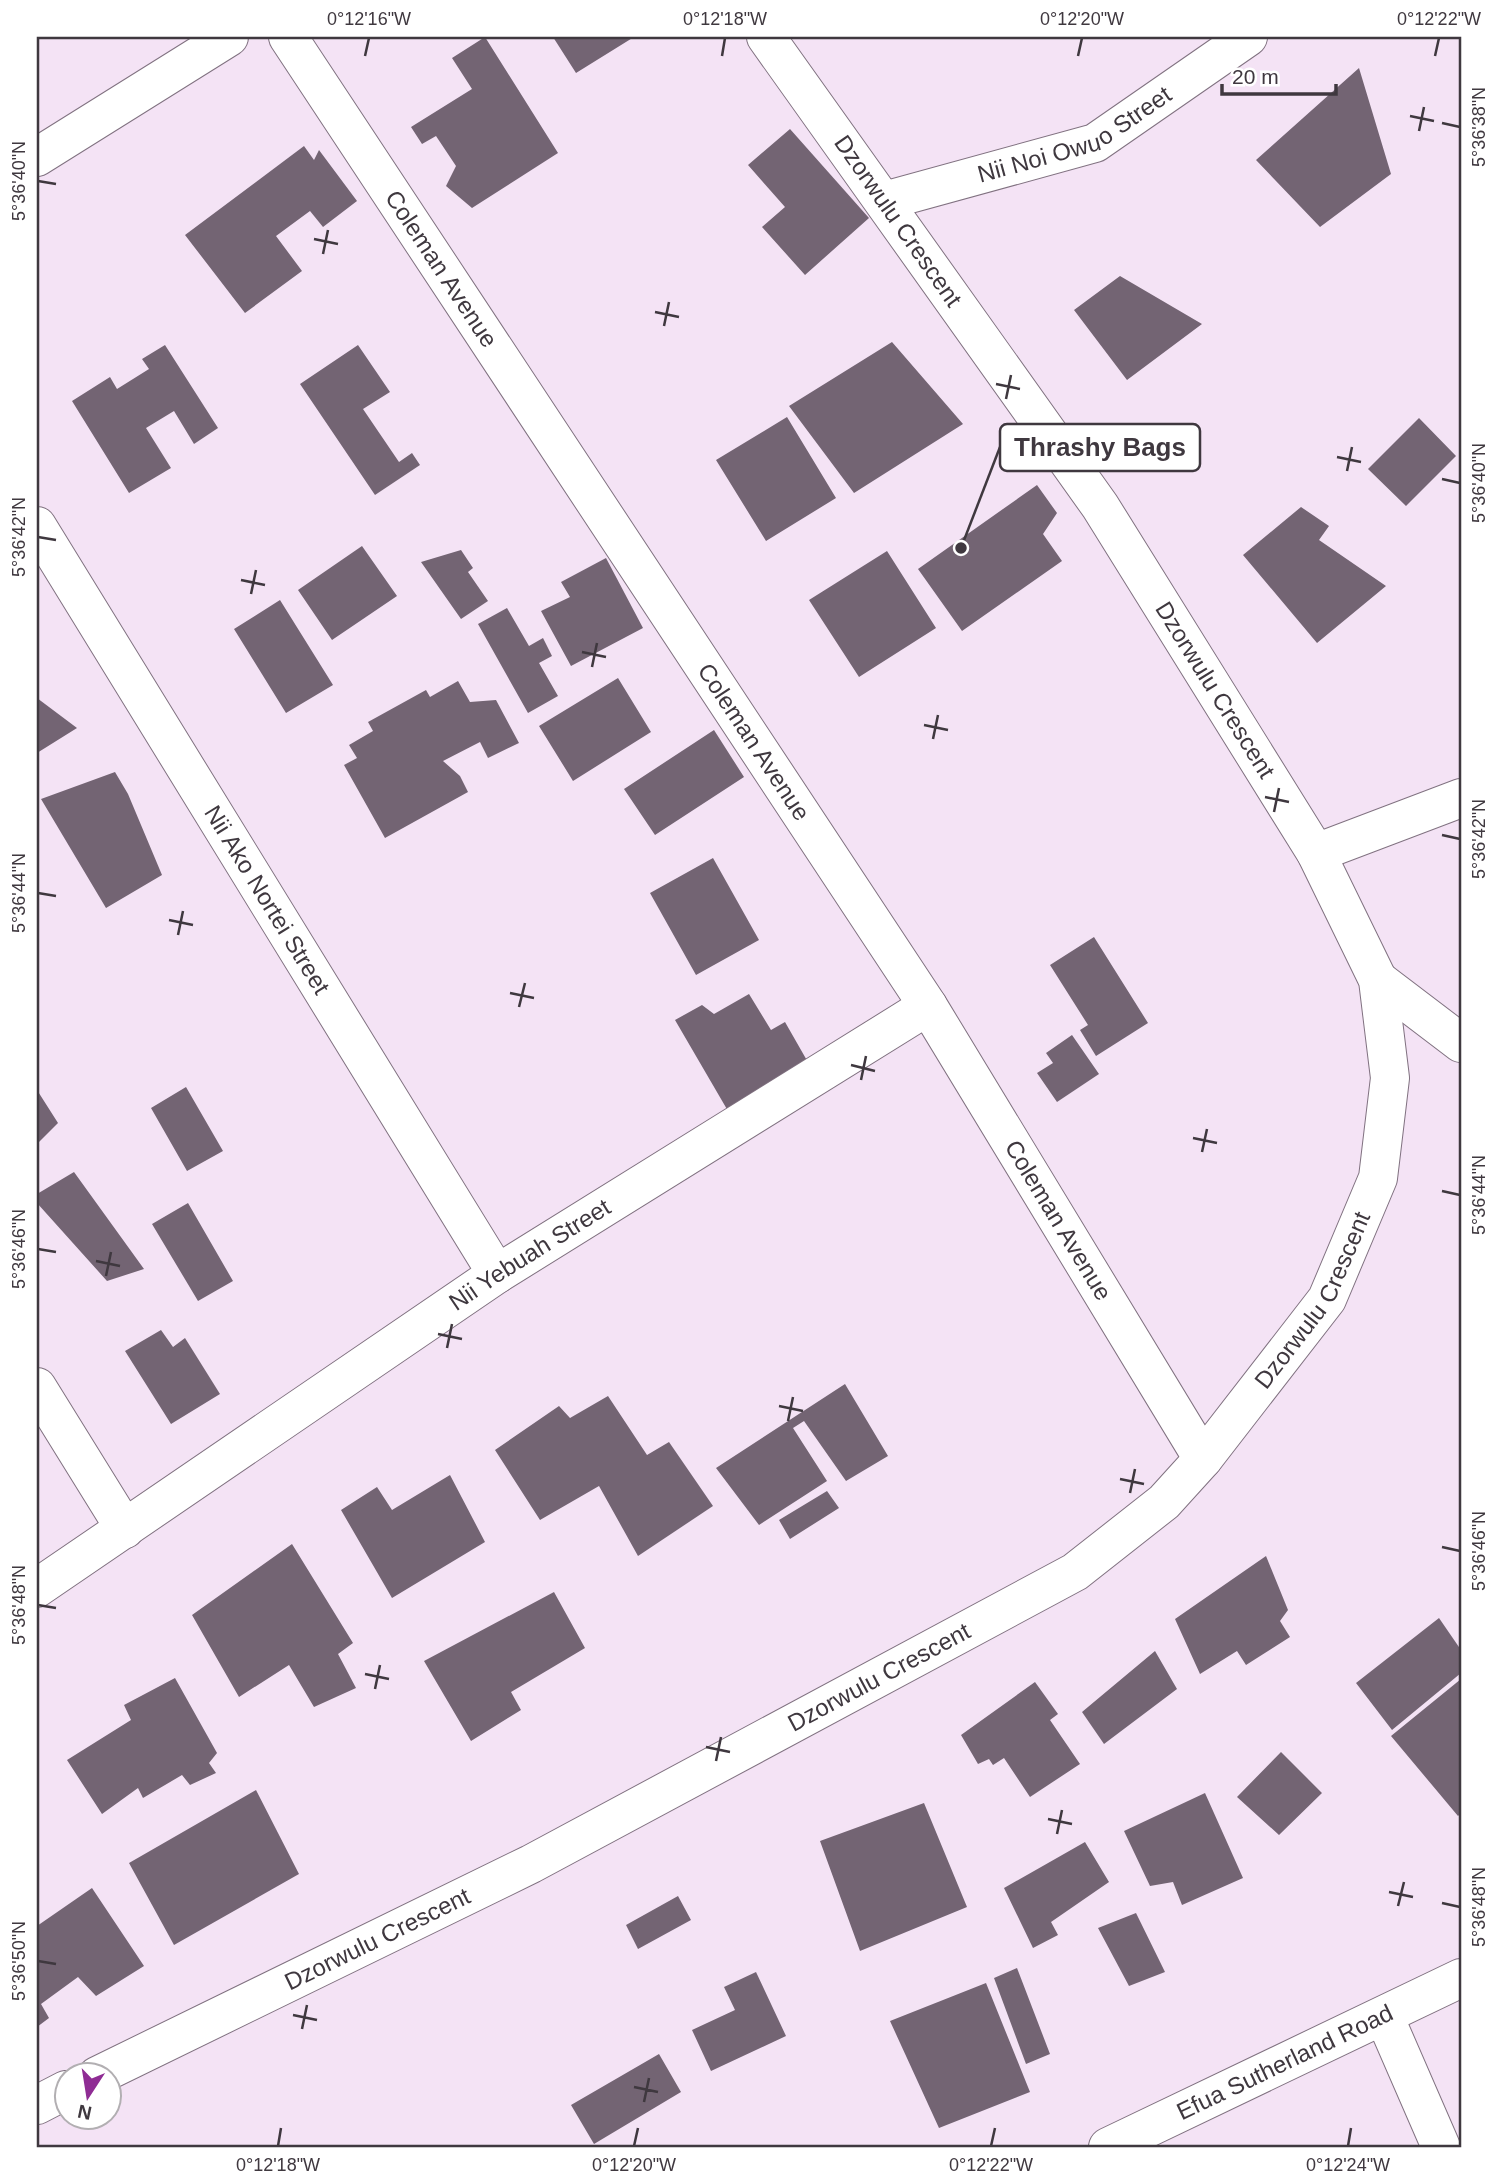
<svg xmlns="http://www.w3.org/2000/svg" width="1498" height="2184" viewBox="0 0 1498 2184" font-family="Arial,sans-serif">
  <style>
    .building { fill: #736473 }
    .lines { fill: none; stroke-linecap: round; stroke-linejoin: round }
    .street-casing { stroke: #817281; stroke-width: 40 }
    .street { stroke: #fff; stroke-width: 38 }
    .ticks { fill: none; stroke: #3f383f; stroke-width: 2.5 }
    .labels { text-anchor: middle; stroke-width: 7; stroke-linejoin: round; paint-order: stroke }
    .street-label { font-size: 24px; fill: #3f383f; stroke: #fff }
    .leader { fill: none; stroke: #3f383f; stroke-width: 2.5 }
    .callout-dot { fill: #3f383f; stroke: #fff; stroke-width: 2.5 }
    .callout { fill: #fff; stroke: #3f383f; stroke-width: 2.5 }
    .callout-label { font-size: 26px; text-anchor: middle; font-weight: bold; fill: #3f383f }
    .neatline { fill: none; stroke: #3f383f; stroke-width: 2.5 }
    .ticks-label { font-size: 18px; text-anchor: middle; fill: #3f383f }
  </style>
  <rect width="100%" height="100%" fill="#f4e3f5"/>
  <!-- building -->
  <path class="building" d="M485,37L558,153L472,208L446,186L456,166L436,136L422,144L411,127L472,89L452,58Z
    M553,37H634L576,73Z
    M1359,68L1391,174L1320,227L1256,160Z
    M790,129L869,218L805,275L762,227L785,207L748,165Z
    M304,146L314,160L319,150L357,201L323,227L310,211L276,236L302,271L245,313L185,235Z
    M1120,276L1202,324L1127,380L1074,310Z
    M892,342L963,424L854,493L789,406Z
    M165,345L218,428L194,444L174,411L146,428L171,468L129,493L72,401L110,377L117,389L149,369L142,359Z
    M358,345L390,392L363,409L399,462L412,453L420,465L375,495L300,384Z
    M787,417L836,498L766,541L716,460Z
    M1419,418L1456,456L1406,506L1368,469Z
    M1037,485L1057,513L1043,534L1062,561L962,631L918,569Z
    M1301,507L1329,526L1319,540L1386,586L1317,643L1243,555Z
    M362,546L397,596L332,640L298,590Z
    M461,550L473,568L468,572L488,601L461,619L421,562Z
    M887,551L936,628L859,677L809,600Z
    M606,558L643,628L571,666L541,611L570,597L561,582Z
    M280,600L333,685L286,713L234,629Z
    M507,608L529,646L543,638L552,656L539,663L558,696L528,713L478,624Z
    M618,678L651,732L573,781L539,726Z
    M458,681L470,702L496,700L519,743L488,758L480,742L443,761L460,776L468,792L385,838L344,765L357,758L349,745L373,731L368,722L426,690L430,697Z
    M37,698L77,728L37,753Z
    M714,730L744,777L655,835L624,789Z
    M115,772L128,794L162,875L106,908L41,799Z
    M713,858L759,940L696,975L650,893Z
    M1094,937L1148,1023L1096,1056L1080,1030L1088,1025L1050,965Z
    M749,994L771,1030L785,1022L809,1064L728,1111L675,1020L702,1005L714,1014Z
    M1072,1035L1099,1074L1057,1102L1037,1073L1053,1063L1046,1053Z
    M186,1087L223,1151L187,1171L151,1108Z
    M37,1090L58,1123L37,1144Z
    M74,1172L144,1269L107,1281L37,1203V1194Z
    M188,1203L233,1281L198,1301L152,1224Z
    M161,1330L173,1347L185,1338L220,1394L171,1424L125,1351Z
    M845,1384L888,1456L846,1481L804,1421L793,1428L827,1481L759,1525L716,1468Z
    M608,1396L647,1455L669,1442L713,1506L638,1556L599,1486L540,1520L495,1450L559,1406L570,1418Z
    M450,1475L485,1542L392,1598L341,1510L377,1487L392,1510Z
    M827,1491L839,1508L790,1539L779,1520Z
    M292,1544L353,1643L338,1654L356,1688L314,1707L289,1665L239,1697L192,1615Z
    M1266,1556L1288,1610L1280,1621L1290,1637L1246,1665L1237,1651L1200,1674L1175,1619Z
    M554,1592L585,1648L511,1692L521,1710L471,1741L424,1661Z
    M1439,1618L1461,1650V1673L1392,1730L1356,1683Z
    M1155,1651L1177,1689L1104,1744L1082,1712Z
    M175,1678L217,1753L209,1763L216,1773L190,1785L182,1775L143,1798L138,1788L102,1814L67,1760L131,1720L124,1705Z
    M1461,1679V1813L1458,1816L1391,1736Z
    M1035,1682L1058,1714L1050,1720L1080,1764L1030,1797L1004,1758L993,1765L989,1759L978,1764L961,1735Z
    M1281,1752L1322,1793L1279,1835L1237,1797Z
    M256,1790L299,1874L174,1945L129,1863Z
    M1205,1793L1243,1878L1182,1905L1173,1882L1150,1886L1124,1831Z
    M924,1803L967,1907L860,1951L820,1841Z
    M1085,1842L1109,1882L1051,1922L1058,1935L1033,1948L1004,1888Z
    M92,1888L144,1966L96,1996L78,1977L41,2004L49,2018L37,2027V1926Z
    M678,1896L691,1920L638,1949L626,1925Z
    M1136,1913L1165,1972L1129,1986L1098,1928Z
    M1017,1968L1050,2054L1026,2064L994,1978Z
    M756,1972L786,2036L711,2071L692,2030L735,2010L724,1987Z
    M986,1983L1030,2092L939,2128L890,2021Z
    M659,2054L681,2092L594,2144L571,2105Z"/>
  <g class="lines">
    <defs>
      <g id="street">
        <path id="s1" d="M288,37L928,1006L1203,1459"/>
        <path d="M37,157L229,37"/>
        <path id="s2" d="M884,201L1095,143L1248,37"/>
        <path id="s3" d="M37,526L497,1274"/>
        <path d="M1316,853L1461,798"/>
        <path d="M1378,980L1461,1043"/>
        <path d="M37,1387L125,1529"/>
        <path id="s4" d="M37,1588L497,1274L928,1006"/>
        <path d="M1384,2016L1441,2147"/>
        <path id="s5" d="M97,2076L531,1864L1075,1572L1164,1502L1203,1459L1327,1299L1378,1178L1390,1078L1378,980L1316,853L1100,506L766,37"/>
        <path d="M37,2105L66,2090"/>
        <path id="s6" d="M1108,2147L1461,1978"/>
      </g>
    </defs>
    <!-- street casing -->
    <use href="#street" class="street-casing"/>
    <!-- street -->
    <use href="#street" class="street"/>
  </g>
  <!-- ticks -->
  <path class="ticks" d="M365,56L369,38M722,56L725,38M1078,56L1082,38M1435,56L1439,38M1410,116L1434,121M1442,123L1460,127M1419,131L1424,107M38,181L56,184M314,239L338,244M323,254L328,230M655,312L679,317M664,326L669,302M996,384L1020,389M1006,399L1011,375M1337,457L1361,462M1347,471L1352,447M1442,479L1460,483M38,537L56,540M241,580L265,585M251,594L256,570M582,652L606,657M592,667L597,643M924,725L948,730M933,739L938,715M1265,797L1289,802M1274,812L1279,788M1442,835L1460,839M38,893L56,896M169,920L193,925M178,935L183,911M510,993L534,998M519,1007L525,983M851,1065L875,1071M861,1080L866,1056M1193,1138L1217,1143M1202,1152L1207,1129M1442,1191L1460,1195M38,1249L56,1252M96,1261L120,1266M106,1276L111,1252M438,1334L462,1339M447,1348L452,1324M779,1406L803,1411M788,1421L793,1397M1120,1479L1144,1484M1130,1493L1135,1469M1442,1547L1460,1551M38,1605L56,1608M365,1674L389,1679M375,1689L380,1665M706,1747L730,1752M716,1761L721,1737M1048,1819L1072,1824M1057,1834L1062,1810M1389,1892L1413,1897M1442,1903L1460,1907M1398,1906L1404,1882M38,1961L56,1964M293,2015L317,2020M302,2029L307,2005M634,2087L658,2092M644,2102L649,2078M278,2146L281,2128M634,2146L638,2128M991,2146L995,2128M1348,2146L1351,2128"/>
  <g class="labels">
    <!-- street labels -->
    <g class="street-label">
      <text dy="8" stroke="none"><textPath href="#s2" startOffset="203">Nii Noi Owuo Street</textPath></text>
      <text transform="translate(898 221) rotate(55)" y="8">Dzorwulu Crescent</text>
      <text dy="8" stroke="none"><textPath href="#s1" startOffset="278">Coleman Avenue</textPath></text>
      <text transform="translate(1215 690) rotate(58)" y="8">Dzorwulu Crescent</text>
      <text dy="8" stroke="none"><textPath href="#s1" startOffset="845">Coleman Avenue</textPath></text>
      <text dy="8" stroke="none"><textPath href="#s3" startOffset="439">Nii Ako Nortei Street</textPath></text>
      <text dy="8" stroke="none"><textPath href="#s1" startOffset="1412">Coleman Avenue</textPath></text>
      <text dy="8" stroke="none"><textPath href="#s4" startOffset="595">Nii Yebuah Street</textPath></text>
      <text dy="8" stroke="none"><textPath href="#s5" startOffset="1466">Dzorwulu Crescent</textPath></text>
      <text dy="8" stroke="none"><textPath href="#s5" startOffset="878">Dzorwulu Crescent</textPath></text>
      <text dy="8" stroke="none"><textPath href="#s5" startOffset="312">Dzorwulu Crescent</textPath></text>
      <text dy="8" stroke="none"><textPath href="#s6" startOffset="196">Efua Sutherland Road</textPath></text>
    </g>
  </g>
  <!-- callouts -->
  <path class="leader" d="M961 548L1000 447"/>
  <circle class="callout-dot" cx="961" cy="548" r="7"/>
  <rect class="callout" x="1000" y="424" width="200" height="47" rx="7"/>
  <g class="callout-label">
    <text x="1100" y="456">Thrashy Bags</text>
  </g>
  <!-- border -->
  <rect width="1498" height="2184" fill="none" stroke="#ffffff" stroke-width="77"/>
  <!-- north arrow -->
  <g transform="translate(88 2096) rotate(192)"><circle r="33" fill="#ffffff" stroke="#b2afb2" stroke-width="2"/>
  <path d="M0-5L12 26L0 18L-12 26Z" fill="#8f2c94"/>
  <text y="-10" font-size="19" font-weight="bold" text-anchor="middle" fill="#3f383f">N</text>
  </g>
  <!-- scale -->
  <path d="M1222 84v10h114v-10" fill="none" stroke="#3f383f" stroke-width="3.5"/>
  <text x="1232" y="84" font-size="21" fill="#3f383f" stroke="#ffffff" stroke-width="5" paint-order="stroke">20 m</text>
  <rect x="38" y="38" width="1422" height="2108" class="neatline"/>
  <g class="ticks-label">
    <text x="369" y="25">0°12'16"W</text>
    <text x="725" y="25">0°12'18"W</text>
    <text x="1082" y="25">0°12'20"W</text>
    <text x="1439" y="25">0°12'22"W</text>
    <text transform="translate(1479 127) rotate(-90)" y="6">5°36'38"N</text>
    <text transform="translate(19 181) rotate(-90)" y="6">5°36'40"N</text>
    <text transform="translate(1479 483) rotate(-90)" y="6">5°36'40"N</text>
    <text transform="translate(19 537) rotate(-90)" y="6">5°36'42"N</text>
    <text transform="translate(1479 839) rotate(-90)" y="6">5°36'42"N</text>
    <text transform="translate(19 893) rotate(-90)" y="6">5°36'44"N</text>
    <text transform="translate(1479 1195) rotate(-90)" y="6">5°36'44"N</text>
    <text transform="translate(19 1249) rotate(-90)" y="6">5°36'46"N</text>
    <text transform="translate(1479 1551) rotate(-90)" y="6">5°36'46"N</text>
    <text transform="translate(19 1605) rotate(-90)" y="6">5°36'48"N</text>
    <text transform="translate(1479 1907) rotate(-90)" y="6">5°36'48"N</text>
    <text transform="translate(19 1961) rotate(-90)" y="6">5°36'50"N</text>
    <text x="278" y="2171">0°12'18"W</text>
    <text x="634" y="2171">0°12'20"W</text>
    <text x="991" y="2171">0°12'22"W</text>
    <text x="1348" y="2171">0°12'24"W</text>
  </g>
</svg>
